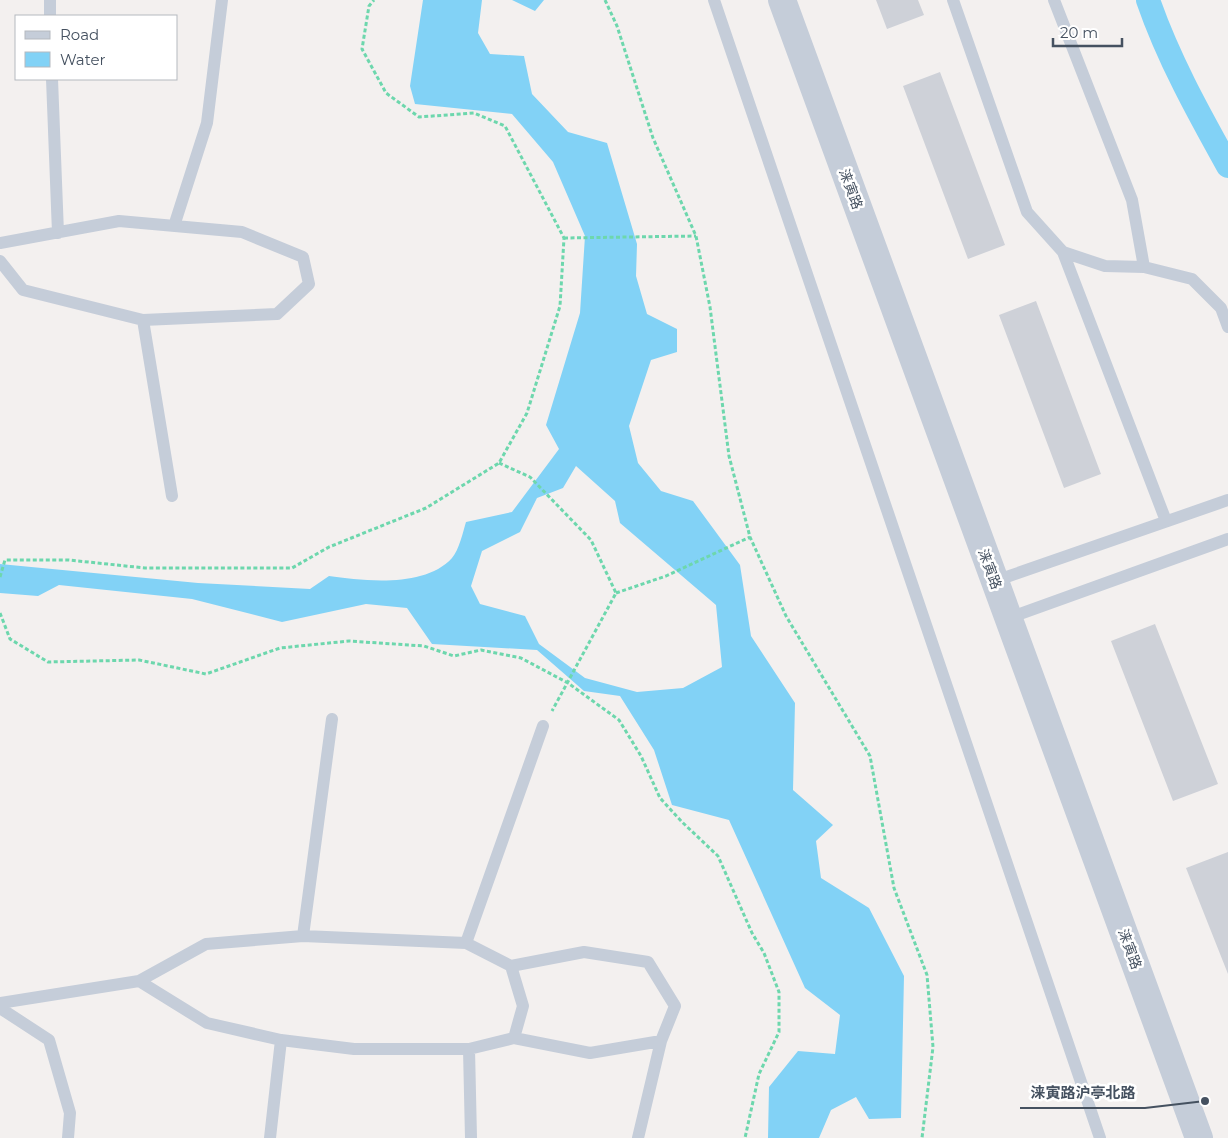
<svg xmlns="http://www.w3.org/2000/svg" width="1228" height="1138" viewBox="0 0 1228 1138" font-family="Montserrat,'Noto Sans SC',sans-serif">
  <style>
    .water { fill: #82d2f6; fill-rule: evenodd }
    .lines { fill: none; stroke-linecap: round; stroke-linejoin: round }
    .canal { stroke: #82d2f6; stroke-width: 24 }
    .building { fill: #ced1d8 }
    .path { stroke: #6dd7ad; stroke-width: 3; stroke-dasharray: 4 2.5; stroke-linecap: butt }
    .service { stroke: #c5cdd9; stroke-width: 12 }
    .tertiary { stroke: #c5cdd9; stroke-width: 28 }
    .labels { text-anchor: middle; stroke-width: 5; stroke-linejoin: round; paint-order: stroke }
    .street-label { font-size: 14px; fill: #455160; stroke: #fff }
    .leader { fill: none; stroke: #455160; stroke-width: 2 }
    .callout-dot { fill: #455160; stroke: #fff; stroke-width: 2 }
    .callout-label { font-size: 15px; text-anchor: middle; font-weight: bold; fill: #455160; stroke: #fff; stroke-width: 5; stroke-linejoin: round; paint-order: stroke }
  </style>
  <rect width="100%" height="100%" fill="#f3f0ef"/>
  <!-- water -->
  <path class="water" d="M423,0H482L478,33L490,54L524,56L532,94L568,132L607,143L637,244L636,276L647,314L677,329V352L651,360L629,426L638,463L661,491L693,501L740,565L751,636L795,703L793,790L833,825L816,841L821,878L869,908L904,976L901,1118L869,1119L856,1097L831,1110L819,1138H768L769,1087L798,1051L835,1054L840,1015L805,988L729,820L672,805L654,750L620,696L584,691L537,650L432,644L407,608L366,604L282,622L192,599L59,585L38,596L0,593V564L198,583L310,589L329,576C364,581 425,588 452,558C459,550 463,532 466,522L512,512L559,449L546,425L580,313L585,236L553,162L512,114L415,104L410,86ZM576,466L615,501L620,523L716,605L722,667L683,688L637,692L585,678L539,644L525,616L480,604L471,586L482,551L520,532L537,498L563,488Z
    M512,0H544L535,11Z"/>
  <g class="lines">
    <!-- canal -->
    <path class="canal" d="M1148,0C1168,58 1198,112 1228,166"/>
  </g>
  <!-- building -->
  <path class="building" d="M876,0H918L924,15L887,29Z
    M940,72L1005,245L968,259L903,86Z
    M1036,301L1101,474L1064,488L999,315Z
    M1155,624L1218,784L1173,801L1111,641Z
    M1228,852V974L1186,868Z"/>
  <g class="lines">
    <!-- path -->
    <path class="path" d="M605,0L617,26L653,138L696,236L710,307L729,456L750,537L786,616L870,756L894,888L927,975L933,1047L922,1138
      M564,238L696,236
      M499,463L530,477L591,540L616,593L552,711
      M0,577L5,560H69L145,568H292L329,547L426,508L499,463L527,413L560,306L564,238L505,126L474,113L419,117L386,93L362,49L369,6L374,0
      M616,593L666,576L750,537
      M0,613L10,639L48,662L139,660L206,674L280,648L349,641L424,646L454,656L481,650L521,658L568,683L619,720L641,756L660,798L682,822L718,856L752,933L764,953L779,992V1032L759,1074L745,1138"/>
    <!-- service -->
    <path class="service" d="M50,0V16
      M714,0L1100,1138
      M953,0L1027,212L1063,252L1105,266L1144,267L1192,279L1221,308L1228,327
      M1054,0L1132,200L1144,267
      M52,79L58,233
      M174,226L207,123L222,0
      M0,243L119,221L242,232L303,257L309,284L277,314L143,320L23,290L0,261
      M1063,252L1166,521
      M143,320L172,496
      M995,581L1228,500
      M1009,618L1228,539
      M303,936L332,719
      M466,943L543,726
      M511,966L584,952L648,962L675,1006L661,1041L590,1053L514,1038
      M0,1003L139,981L206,944L303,936L466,943L511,966L523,1006L514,1038L469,1049H354L281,1040L207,1023L139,981
      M0,1008L49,1040L70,1113L68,1138
      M469,1049L471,1138
      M270,1138L281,1040
      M638,1138L661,1041"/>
    <!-- tertiary -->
    <path class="tertiary" d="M782,0L1199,1138"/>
  </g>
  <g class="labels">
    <!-- street labels -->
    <g class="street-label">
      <text transform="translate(851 189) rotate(70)" y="5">涞寅路</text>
      <text transform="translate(990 569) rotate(70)" y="5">涞寅路</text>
      <text transform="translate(1130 949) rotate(70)" y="5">涞寅路</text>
    </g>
  </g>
  <!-- callouts -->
  <path class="leader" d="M1205 1101L1145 1108H1020"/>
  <circle class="callout-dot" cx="1205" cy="1101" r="5"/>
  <g class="callout-label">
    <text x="1083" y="1098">涞寅路沪亭北路</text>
  </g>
  <!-- legend -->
  <rect x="15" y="15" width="162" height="65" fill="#ffffff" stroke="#b5b9bf"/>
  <rect x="25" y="31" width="25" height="8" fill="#c5cdd9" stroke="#b5b9bf"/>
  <text x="60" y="40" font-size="15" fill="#455160">Road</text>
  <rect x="25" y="52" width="25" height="15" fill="#82d2f6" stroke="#b5b9bf"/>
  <text x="60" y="65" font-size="15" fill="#455160">Water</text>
  <!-- scale -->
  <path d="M1053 38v8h69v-8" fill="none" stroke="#455160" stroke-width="2.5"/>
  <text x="1060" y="38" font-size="15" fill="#455160" stroke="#ffffff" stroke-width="4" paint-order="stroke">20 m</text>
</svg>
